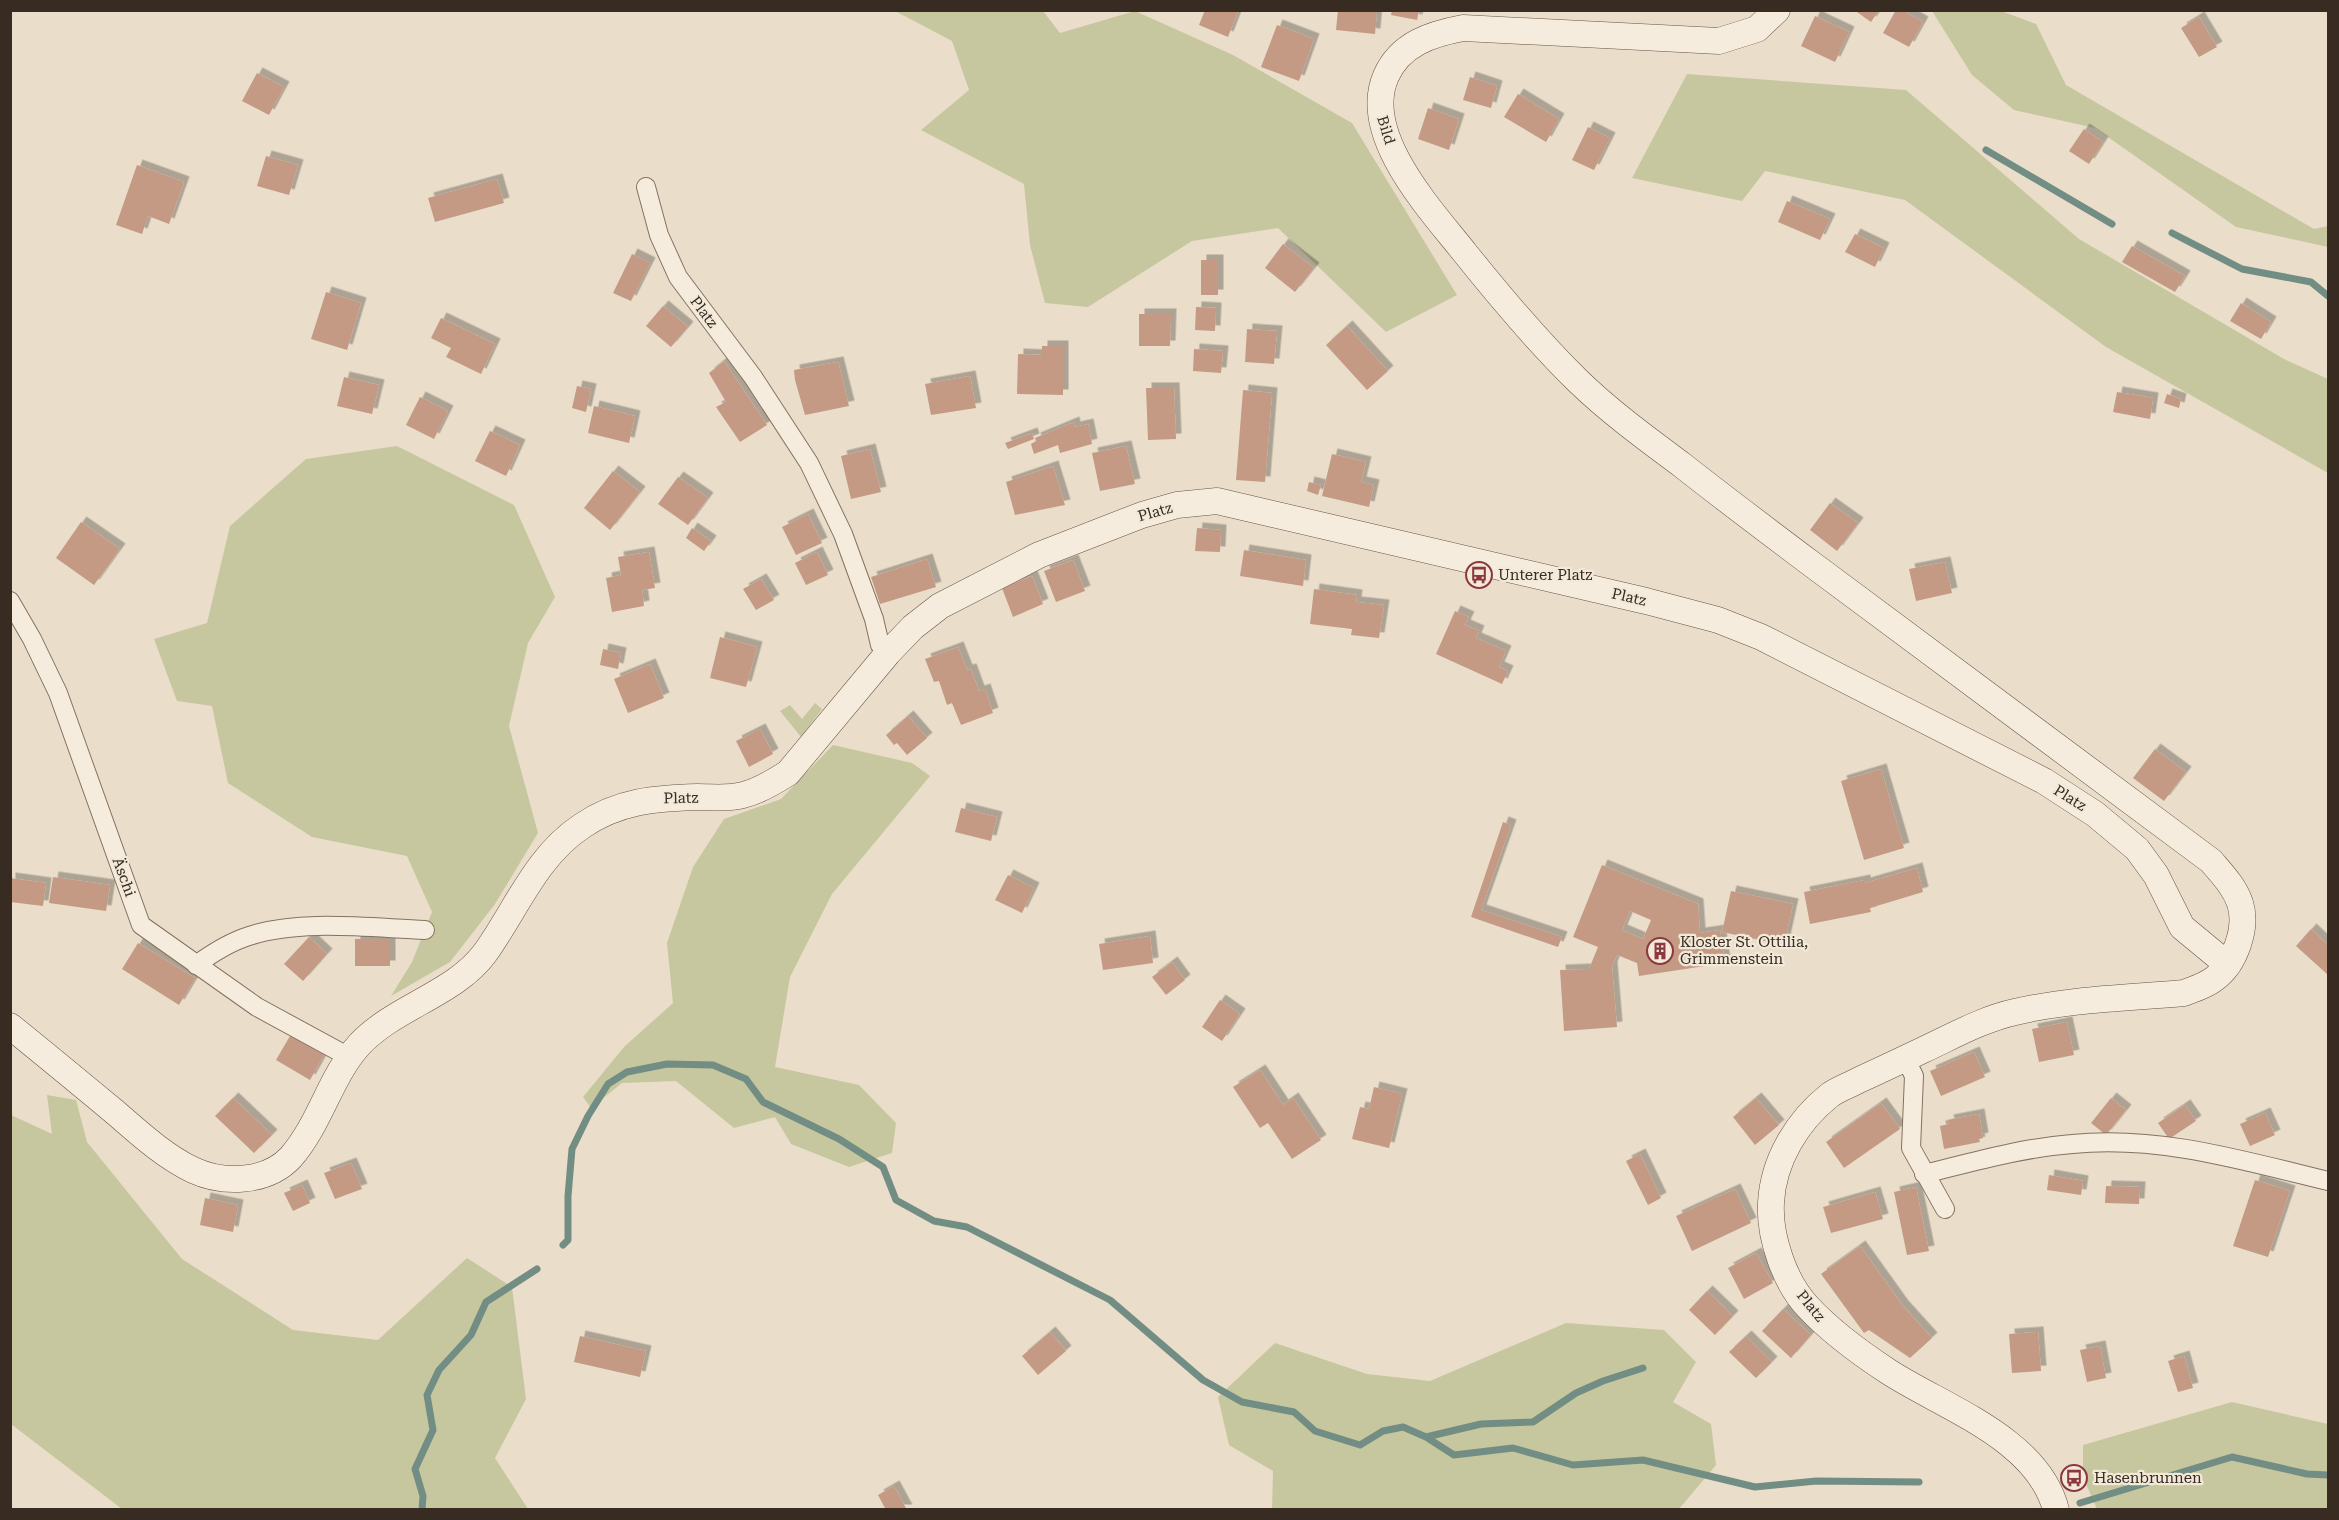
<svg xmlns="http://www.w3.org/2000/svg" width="2339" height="1520" viewBox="0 0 2339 1520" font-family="'Roboto Serif',serif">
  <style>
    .green { fill: #c6c79f }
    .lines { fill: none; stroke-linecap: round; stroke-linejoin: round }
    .stream { stroke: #728d84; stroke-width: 7 }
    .building { fill: #c49a85; fill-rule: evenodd; filter: url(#shadow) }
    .street-casing { stroke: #857161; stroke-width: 20 }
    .secondary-casing { stroke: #675244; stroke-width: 27 }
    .street { stroke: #f6ecdd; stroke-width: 18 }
    .secondary { stroke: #f6ecdd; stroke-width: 26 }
    .labels { text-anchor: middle; stroke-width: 4.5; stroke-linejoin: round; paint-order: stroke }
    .street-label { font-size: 15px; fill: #372b22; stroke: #f2e9d9 }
    .poi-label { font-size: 15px; fill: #372b22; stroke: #f2e9d9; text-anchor: start }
  </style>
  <defs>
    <filter id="shadow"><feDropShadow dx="5.5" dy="-5.5" stdDeviation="0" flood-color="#0004"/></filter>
  </defs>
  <rect width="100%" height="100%" fill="#eadeca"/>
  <!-- green -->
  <path class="green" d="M895,11H1043L1060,33L1135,11L1233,55L1352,123L1457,295L1386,332L1278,228L1192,241L1088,307L1045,303L1030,245L1024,184L921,130L969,90L952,41Z
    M1932,11H2001L2036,24L2066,85L2314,229L2328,226V247L2236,227L2095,128L2014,110L1972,75Z
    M1687,74L1906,90L2079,239L2284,359L2328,379V473L2106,347L1905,200L1765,171L1742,201L1632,178Z
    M397,446L514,505L555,597L528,643L509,726L538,833L495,904L450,962L391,996L412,962L432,912L407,856L312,837L228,783L212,706L177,701L154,639L207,623L230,526L306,459Z
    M815,703L822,709L801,737L780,711L790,705L802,719Z
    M833,745L912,763L930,776L832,894L790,977L775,1067L859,1085L896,1123L892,1153L849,1167L791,1144L775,1117L734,1128L676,1081L622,1083L591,1108L583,1097L624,1047L673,1003L667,943L693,867L724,819L781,799Z
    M47,1095L76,1100L87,1142L182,1259L293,1330L378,1340L467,1258L512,1287L526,1399L495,1458L528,1509H122L11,1424V1115L52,1134Z
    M1566,1323L1664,1330L1696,1362L1673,1402L1711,1424L1716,1465L1679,1509H1272L1273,1471L1229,1445L1218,1397L1275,1343L1367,1374L1430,1381Z
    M2232,1402L2328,1424V1509H2097L2083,1477V1445Z"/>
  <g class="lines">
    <!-- stream -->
    <path class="stream" d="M1986,150L2112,224
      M2172,233L2242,269L2311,282L2328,296
      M563,1245L568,1240V1196L572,1149L588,1116L608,1084L627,1072L667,1064L713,1065L746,1079L763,1102L839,1139L883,1167L896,1200L934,1221L967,1227L1110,1300L1203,1380L1242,1402L1294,1412L1315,1431L1360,1445L1383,1431L1403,1427L1426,1437L1481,1424L1533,1422L1576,1393L1603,1381L1643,1368
      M1426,1437L1454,1455L1513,1448L1573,1465L1643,1460L1755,1487L1816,1481L1919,1482
      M2080,1503L2232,1457L2307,1474L2328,1475
      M422,1510L423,1496L415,1469L433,1430L427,1395L439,1370L471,1335L486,1302L537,1269"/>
  </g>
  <!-- building -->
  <path class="building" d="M1205,10L1238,11L1228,37L1199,25Z
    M1338,10H1377L1375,34L1336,30Z
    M1392,10H1419L1417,20L1391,15Z
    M1854,10H1879L1871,22Z
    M1896,10H1902L1923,22L1909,47L1883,33Z
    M1815,16L1849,32L1835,62L1801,46Z
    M2199,17L2217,47L2199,57L2181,28Z
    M1277,25L1314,39L1299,81L1261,67Z
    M257,73L284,87L269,115L242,101Z
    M1470,77L1497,86L1491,108L1463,100Z
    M1518,94L1559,119L1546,142L1504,117Z
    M1428,108L1459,119L1449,150L1418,139Z
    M1588,127L1610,138L1594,170L1572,160Z
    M2084,129L2103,142L2089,164L2069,151Z
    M266,156L298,165L289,195L257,186Z
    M137,165L184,182L169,224L148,216L142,234L116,225Z
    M497,179L504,203L435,222L428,198Z
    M1787,201L1830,219L1820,240L1778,222Z
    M1855,234L1884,248L1875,267L1845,252Z
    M1283,244L1314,268L1295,292L1265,268Z
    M2132,246L2185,276L2175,292L2122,262Z
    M632,254L650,263L631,301L613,293Z
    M1201,260H1218V295H1201Z
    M326,292L361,303L347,350L311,339Z
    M2241,303L2271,322L2261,339L2230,321Z
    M663,306L688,327L671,347L646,326Z
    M1196,307L1216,308L1215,331L1195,330Z
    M1139,314H1171L1170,346H1139Z
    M441,318L495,344L481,374L446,357L451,348L431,338Z
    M1347,326L1388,371L1367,390L1326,345Z
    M1247,329L1277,331L1274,364L1245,362Z
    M1042,346H1063V395L1017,394L1018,354L1042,355Z
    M1194,349L1223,351L1221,373L1193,371Z
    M724,361L767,425L740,442L716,407L726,402L709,373Z
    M838,362L849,406L805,415L795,380L794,370Z
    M970,376L976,408L931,415L925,384Z
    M344,377L379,385L372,414L337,406Z
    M577,386L591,389L586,412L572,408Z
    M1146,388H1174L1176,439L1148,440Z
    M1243,390L1272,393L1265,482L1236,480Z
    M2117,392L2153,398L2150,419L2113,412Z
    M2167,394L2181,399L2179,408L2164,403Z
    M420,397L448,411L434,439L406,425Z
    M594,406L635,416L629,443L588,433Z
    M1074,422L1075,427L1088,424L1092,444L1060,453L1058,445L1034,454L1031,444L1036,441L1035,438Z
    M490,431L520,445L506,476L475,461Z
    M1032,433L1034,439L1008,449L1005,443Z
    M1126,446L1135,484L1100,491L1092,453Z
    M870,449L881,492L851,499L841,456Z
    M1332,454L1366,462L1361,482L1374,485L1369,507L1322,496Z
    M1053,466L1065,505L1015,515L1006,482Z
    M613,471L640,492L610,530L584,508Z
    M678,477L708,498L688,525L658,504Z
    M1309,482L1321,485L1318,495L1307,491Z
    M1830,503L1858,523L1837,551L1810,530Z
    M808,514L822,543L796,555L782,527Z
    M81,522L120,549L94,585L56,558Z
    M692,528L711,541L704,551L686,538Z
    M1197,528L1221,530L1220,552L1195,551Z
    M1244,550L1306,560L1303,586L1240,576Z
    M649,552L655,588L642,590L644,606L612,612L606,578L621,575L618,557Z
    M817,552L828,575L806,585L795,563Z
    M927,559L936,587L880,604L871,577Z
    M1073,560L1085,591L1056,602L1044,571Z
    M1945,562L1952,593L1916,601L1909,569Z
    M1032,576L1043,604L1013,617L1002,588Z
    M761,579L774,600L756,610L743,589Z
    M1314,589L1357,595L1356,602L1384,605L1379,638L1351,635L1352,629L1310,624Z
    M1455,611L1469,617L1465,625L1479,631L1476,638L1506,651L1499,667L1508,671L1502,684L1436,654Z
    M720,637L757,647L746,687L710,678Z
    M958,647L967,670L971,669L979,691L985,689L993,713L961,725L952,703L947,705L939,681L934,682L925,659Z
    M603,649L621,653L618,669L600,665Z
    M650,664L664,698L628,713L614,679Z
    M908,716L927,738L907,755L897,743L894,745L886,735Z
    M760,729L773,754L749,767L736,741Z
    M2155,749L2186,772L2164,801L2133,778Z
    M1881,769L1904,848L1864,860L1841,781Z
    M961,808L997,817L991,841L955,832Z
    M1503,822L1511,825L1481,910L1562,937L1558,947L1471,917Z
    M1602,865L1698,904L1700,933L1720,930L1725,963L1639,976L1637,963L1617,955L1612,967L1617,1027L1564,1031L1560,970L1589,969L1598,947L1573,937ZM1630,911L1651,920L1643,939L1622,930Z
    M1917,868L1923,892L1870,908L1871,912L1810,924L1804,892L1865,880V883Z
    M1008,875L1034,888L1022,913L995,900Z
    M53,877L110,885L106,911L49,903Z
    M10,878L46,883L43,906L10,902Z
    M1731,891L1793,904L1784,945L1722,932Z
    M2311,929L2328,945V975L2296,946Z
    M1150,936L1153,963L1103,970L1099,944Z
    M309,937L327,954L303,981L284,964Z
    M355,939H390V966H355Z
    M138,943L195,978L179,1005L122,969Z
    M1172,962L1185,980L1166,995L1152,977Z
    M1220,1000L1240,1014L1222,1041L1202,1027Z
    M2067,1022L2074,1055L2039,1062L2032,1029Z
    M290,1036L324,1055L310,1080L276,1060Z
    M1974,1052L1985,1077L1941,1096L1930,1071Z
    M1260,1070L1283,1105L1293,1098L1321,1140L1292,1159L1268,1123L1260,1128L1233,1087Z
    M1374,1087L1402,1094L1389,1148L1352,1139L1360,1107L1369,1109Z
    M233,1098L272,1135L254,1153L215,1116Z
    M1756,1098L1779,1125L1755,1145L1733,1117Z
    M2111,1098L2126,1110L2106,1135L2091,1123Z
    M1881,1103L1900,1129L1844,1168L1826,1142Z
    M2185,1105L2196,1121L2169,1139L2158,1123Z
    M2265,1113L2275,1135L2250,1146L2240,1124Z
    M1979,1114L1983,1138L1979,1139L1980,1142L1944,1149L1940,1126L1949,1124L1948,1120Z
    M1640,1154L1661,1198L1648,1205L1626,1161Z
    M351,1163L362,1189L335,1199L324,1173Z
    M2049,1175L2083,1181L2081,1195L2047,1190Z
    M2255,1180L2290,1191L2268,1257L2233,1246Z
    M302,1185L310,1203L293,1211L284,1193Z
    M2106,1186L2140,1187L2139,1204L2105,1203Z
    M1916,1187L1929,1251L1907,1255L1894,1192Z
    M1735,1189L1751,1223L1692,1251L1676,1216Z
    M1875,1192L1883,1219L1831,1233L1823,1207Z
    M205,1198L238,1205L233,1232L200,1225Z
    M1860,1246L1903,1306L1932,1338L1910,1358L1869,1330L1864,1333L1821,1274Z
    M1756,1253L1773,1283L1744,1299L1728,1268Z
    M1707,1291L1733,1316L1715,1335L1689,1310Z
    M1783,1309L1811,1335L1791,1358L1762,1331Z
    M1050,1332L1066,1351L1038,1375L1022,1356Z
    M2038,1332L2041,1371L2012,1373L2009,1334Z
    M580,1336L646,1351L640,1377L574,1362Z
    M1746,1336L1772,1362L1756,1378L1729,1352Z
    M2100,1346L2106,1378L2087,1382L2080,1350Z
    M2184,1356L2193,1388L2178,1392L2168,1361Z
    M894,1486L907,1510H886L878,1495Z"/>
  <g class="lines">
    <defs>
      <path id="street" d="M646,187L659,235L678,277L753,377L809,463L843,534L874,619L880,645L888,653
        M10,601L32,639L58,693L141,925L257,1007L349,1057
        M196,965C211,954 230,942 249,936C299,919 371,928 425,930
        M1905,1058L1914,1076L1911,1148L1945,1209
        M1924,1174C1973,1162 2021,1148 2072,1144C2159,1135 2245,1161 2328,1181"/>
      <path id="secondary" d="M1777,10L1757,29L1719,41L1463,28C1431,34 1400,44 1386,76C1360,135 1431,210 1465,253C1501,298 1537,341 1578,381C1610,412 1647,439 1682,465C1725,499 1769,532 1813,565C1946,664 2079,762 2211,861C2222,874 2234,886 2240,903C2248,928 2235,964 2214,979C2205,986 2194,989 2184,993C2127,998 2070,999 2015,1012C1983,1019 1953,1036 1923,1050C1902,1060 1881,1070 1859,1080C1850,1085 1838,1089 1830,1095C1797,1121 1773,1161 1771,1203C1769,1237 1785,1283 1808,1307C1832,1333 1860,1353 1889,1372C1945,1408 2038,1439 2056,1510
        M10,1026C46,1055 81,1084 116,1113C139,1133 164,1156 193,1170C223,1184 267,1183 291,1157C320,1124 330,1077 359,1045C394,1007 455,994 485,953C516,910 536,856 582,826C618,801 656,798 698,797C712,797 729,799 743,795C759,791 774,782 788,773L888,653L913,627L940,606L1039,555L1142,515L1177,505L1217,501L1646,601L1718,620L1761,637L2044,781L2095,814L2137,849L2156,875L2182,927L2228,965"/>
    </defs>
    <!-- street casing -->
    <use href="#street" class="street-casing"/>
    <!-- secondary casing -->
    <use href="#secondary" class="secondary-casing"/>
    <!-- street -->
    <use href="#street" class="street"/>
    <!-- secondary -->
    <use href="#secondary" class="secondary"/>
  </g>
  <!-- icons -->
  <defs>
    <symbol id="bus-ring" viewBox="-11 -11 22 22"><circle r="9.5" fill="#f2e9d9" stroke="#8d373f" stroke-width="1.5"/><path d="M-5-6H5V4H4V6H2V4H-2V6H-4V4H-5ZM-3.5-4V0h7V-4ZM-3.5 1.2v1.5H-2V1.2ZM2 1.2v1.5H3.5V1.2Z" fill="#8d373f"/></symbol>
    <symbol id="building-ring" viewBox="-11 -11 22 22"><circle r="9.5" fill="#f2e9d9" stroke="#8d373f" stroke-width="1.5"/><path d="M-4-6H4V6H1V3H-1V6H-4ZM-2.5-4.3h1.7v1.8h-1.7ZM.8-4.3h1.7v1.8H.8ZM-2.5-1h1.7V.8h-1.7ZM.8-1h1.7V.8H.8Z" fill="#8d373f"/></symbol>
  </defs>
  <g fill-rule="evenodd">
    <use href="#bus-ring" x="1464" y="560" width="30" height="30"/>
    <use href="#building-ring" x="1645" y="936" width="30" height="30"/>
    <use href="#bus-ring" x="2059" y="1463" width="30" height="30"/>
  </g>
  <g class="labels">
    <!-- street labels -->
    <g class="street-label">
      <text transform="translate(1386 130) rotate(73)" y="5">Bild</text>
      <text transform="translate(704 312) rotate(53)" y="5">Platz</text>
      <text transform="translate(1155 512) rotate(-16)" y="5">Platz</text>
      <text transform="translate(1629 597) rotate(13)" y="5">Platz</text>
      <text transform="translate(681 798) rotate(-1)" y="5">Platz</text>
      <text transform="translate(2070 798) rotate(32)" y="5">Platz</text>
      <text transform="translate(124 877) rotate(70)" y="5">Äschi</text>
      <text transform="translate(1811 1306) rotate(51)" y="5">Platz</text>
    </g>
    <!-- poi labels -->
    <g class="poi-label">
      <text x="1498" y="580">Unterer Platz</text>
      <text x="1680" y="947">Kloster St. Ottilia,<tspan x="1680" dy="17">Grimmenstein</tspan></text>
      <text x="2094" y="1483">Hasenbrunnen</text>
    </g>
  </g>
  <!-- border -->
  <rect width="2339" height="1520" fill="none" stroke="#372b22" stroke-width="24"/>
</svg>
